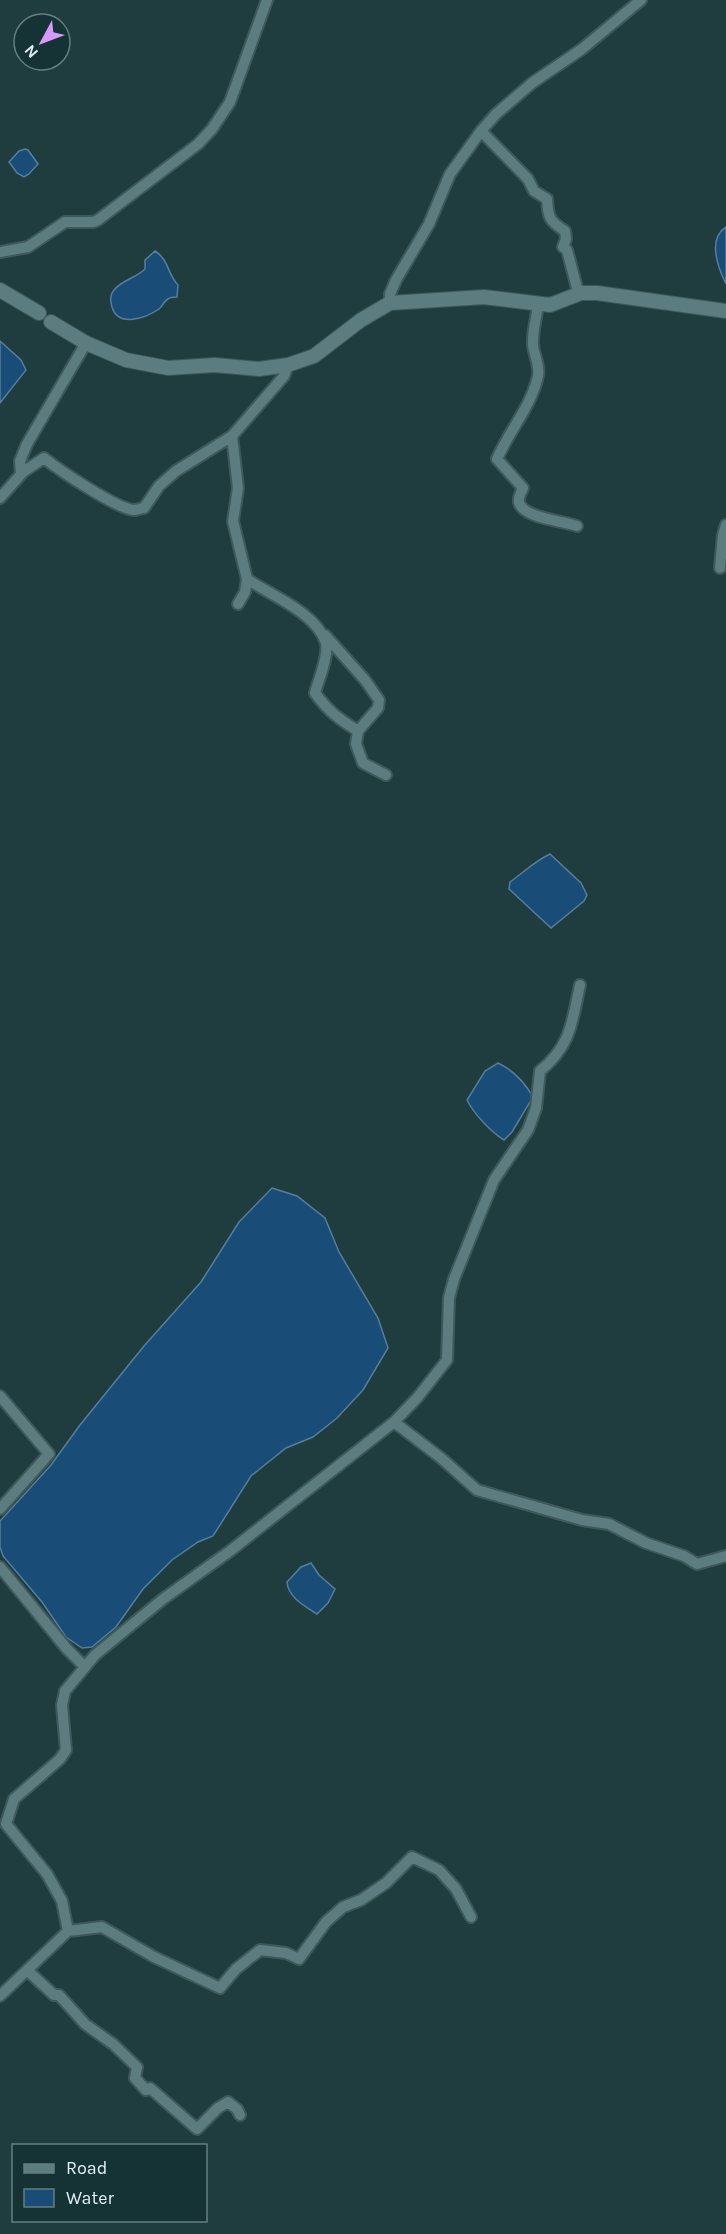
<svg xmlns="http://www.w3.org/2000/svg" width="726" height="2234" viewBox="0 0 726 2234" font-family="Karla,sans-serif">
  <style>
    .water { fill: #194d78; stroke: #557e9d; stroke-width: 1.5 }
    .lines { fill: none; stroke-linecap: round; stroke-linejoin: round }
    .street-casing { stroke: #3e595b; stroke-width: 14 }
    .secondary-casing { stroke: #3e595b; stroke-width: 16 }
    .street { stroke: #5d7c7f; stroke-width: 10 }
    .secondary { stroke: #5d7c7f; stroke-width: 14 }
  </style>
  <rect width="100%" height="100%" fill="#1f3c3f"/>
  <!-- water -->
  <path class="water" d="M25,149L28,150L38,164L29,174L24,177L17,173L9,162L19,151Z
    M726,227V284C718,268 707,239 726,227Z
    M155,251C169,260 167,273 178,285L177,297C174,297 170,297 168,299C164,301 162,307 159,309C146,318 118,328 112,307C110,301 110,295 114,290C122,280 136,278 145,269V260Z
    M0,341L21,360L26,370L0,403Z
    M550,854L581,883L587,895L584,901L551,928L509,889L510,882C524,872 535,861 550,854Z
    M498,1063C513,1070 525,1083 533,1097L512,1132L504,1140C491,1132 474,1114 467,1100L485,1071Z
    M272,1188L297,1196L325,1218L339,1252L378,1318L388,1348L363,1390L337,1418L313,1437L286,1448L251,1476L213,1536L198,1542L172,1560L143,1589L116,1627L92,1647L82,1648L66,1637L42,1602L3,1556L0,1547V1521L51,1465L80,1425L144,1346L201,1282L239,1222Z
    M311,1563L319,1575L335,1589L328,1603L317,1614C304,1606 288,1597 287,1582L301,1567Z"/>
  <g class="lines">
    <defs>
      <path id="street" d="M481,131L528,179L534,191L547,199C548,217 549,221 565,231L566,239L563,247L567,250L577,288L581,293
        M0,252L28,247L65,222H93L98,220L198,144L212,129L230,102L267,0
        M390,303V294L396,280L429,224L450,174L481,131L496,114L532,83L582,49L641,0
        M538,303C537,317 532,331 533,345C534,356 540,364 538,376C531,407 509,431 497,459L523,488C521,492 518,498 519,502C522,518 564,521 577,526
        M232,436L238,488L233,521L247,579C270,595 317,613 326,643C329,656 318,681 315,693C329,712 339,719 358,731L356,744L363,763L386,775
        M21,474L20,461L27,444L86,343
        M0,498L23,472L44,458C59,470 117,509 134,510C137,510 141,508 144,508L159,486L176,471L232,436L284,376L288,365
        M720,568L723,535L726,525
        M238,604L245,592L247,579
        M325,635L365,680L379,700L378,708L358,731
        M0,1396L49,1454L0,1509
        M394,1422L441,1458L477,1490L582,1520L609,1524L646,1543L684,1556L697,1564L726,1556
        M0,1567L67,1649L85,1667
        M68,1931L102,1927L154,1957L220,1988L236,1969L260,1950L286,1953L299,1959L326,1922L343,1907L361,1900L386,1883L412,1857L439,1870L456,1889L471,1917
        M28,1971L54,1995H59L85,2024L113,2044L137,2067L135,2078L146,2090L150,2088L197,2129L218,2108L228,2102L237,2109L240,2115
        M0,1996L68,1931L62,1901L47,1874L6,1824L14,1799L60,1759L66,1750L62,1705L65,1691L95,1655L163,1599L230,1551L394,1422L417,1398L447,1360L449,1298L454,1279L494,1180L528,1130L536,1108L540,1071C571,1046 572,1022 580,985"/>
      <path id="secondary" d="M0,290L39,313
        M51,322L86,343L126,360L168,368L215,365L259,369L288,365L314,356L361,320L390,303L484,297L550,305L581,293H597L726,311"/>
    </defs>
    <!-- street casing -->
    <use href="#street" class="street-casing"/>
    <!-- secondary casing -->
    <use href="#secondary" class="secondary-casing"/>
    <!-- street -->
    <use href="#street" class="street"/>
    <!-- secondary -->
    <use href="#secondary" class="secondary"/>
  </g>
  <!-- legend -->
  <rect x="12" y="2144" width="195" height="78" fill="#153235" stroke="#667e81" stroke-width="1.5"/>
  <rect x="24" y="2164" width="30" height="9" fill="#5d7c7f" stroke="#667e81" stroke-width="1.5"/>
  <text x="66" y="2174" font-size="18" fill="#e0f1f2">Road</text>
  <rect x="24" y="2189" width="30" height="18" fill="#194d78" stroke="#667e81" stroke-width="1.5"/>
  <text x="66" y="2204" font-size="18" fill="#e0f1f2">Water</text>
  <!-- north arrow -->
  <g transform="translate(42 42) rotate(229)"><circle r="28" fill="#153235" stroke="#667e81" stroke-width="1.5"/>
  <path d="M0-4.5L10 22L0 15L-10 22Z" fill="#d89af8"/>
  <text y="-9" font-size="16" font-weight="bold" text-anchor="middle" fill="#e0f1f2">N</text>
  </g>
</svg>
